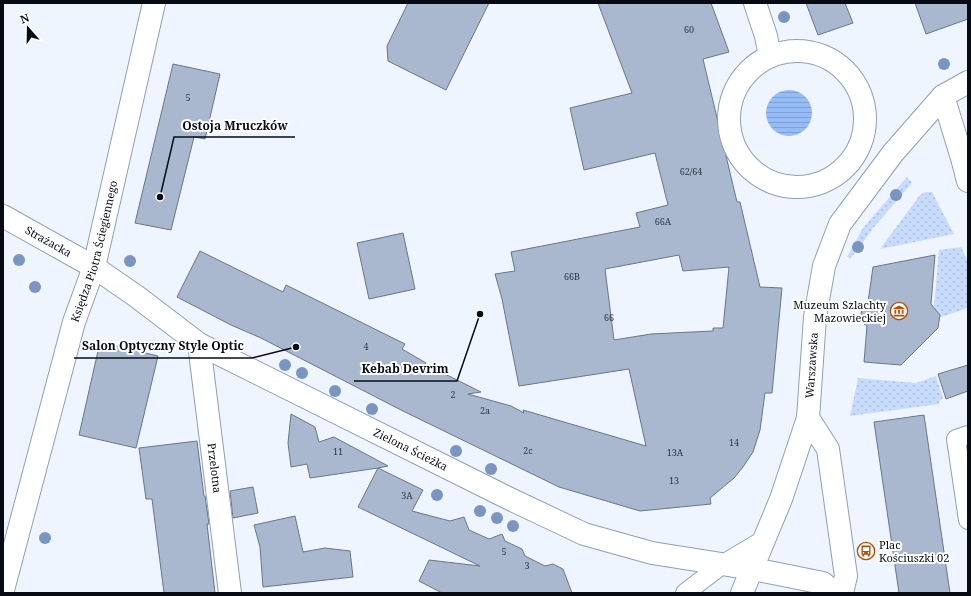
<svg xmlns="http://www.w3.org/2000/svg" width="971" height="596" viewBox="0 0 971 596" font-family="'Noto Serif',serif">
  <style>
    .grass { fill: url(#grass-dots) }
    .water { fill: url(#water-rules) }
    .building { fill: #a9b8cf; stroke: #68768c; fill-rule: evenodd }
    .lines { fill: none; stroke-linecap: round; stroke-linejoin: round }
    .lane-casing { stroke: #909fb6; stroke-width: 20 }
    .street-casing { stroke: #909fb6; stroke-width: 24 }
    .secondary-casing { stroke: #909fb6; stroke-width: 24 }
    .lane { stroke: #fff; stroke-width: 18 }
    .street { stroke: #fff; stroke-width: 22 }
    .secondary { stroke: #fff; stroke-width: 22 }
    .tree { fill: #7a95c0 }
    .labels { text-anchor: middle; stroke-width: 4; stroke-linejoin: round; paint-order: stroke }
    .number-label { font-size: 9px; fill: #303743 }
    .street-label { font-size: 11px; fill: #070c14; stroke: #fff }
    .poi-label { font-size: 11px; fill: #070c14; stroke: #fff; text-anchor: end }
    .leader { fill: none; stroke: #070c14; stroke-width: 1.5 }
    .callout-dot { fill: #070c14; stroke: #fff; stroke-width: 1.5 }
    .callout-label { font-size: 12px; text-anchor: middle; font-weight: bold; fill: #070c14; stroke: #fff; stroke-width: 4; stroke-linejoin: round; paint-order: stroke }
  </style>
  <defs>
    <pattern id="grass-dots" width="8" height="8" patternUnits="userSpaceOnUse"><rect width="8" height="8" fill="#c7dcfc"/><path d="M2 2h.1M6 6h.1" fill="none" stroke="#a9bcd7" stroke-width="1.8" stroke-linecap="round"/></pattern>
    <pattern id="water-rules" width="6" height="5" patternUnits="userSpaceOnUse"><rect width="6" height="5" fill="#96bcf8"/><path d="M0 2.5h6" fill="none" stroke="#80a0d4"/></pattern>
  </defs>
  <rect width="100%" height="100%" fill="#eef5ff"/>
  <!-- grass -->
  <path class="grass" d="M907,177L912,183L874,227L851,258L847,257L863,228Z
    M925,192H932L954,234L880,249L920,195Z
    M961,247L968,261V308L941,317L934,306L939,250Z
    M936,376L943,398L939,401V404L850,416L858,378L916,383Z"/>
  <!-- water -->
  <path class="water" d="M766 113a23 23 0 1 1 46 0a23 23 0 1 1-46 0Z"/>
  <!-- building -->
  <path class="building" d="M408,3H489L446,90L388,61L387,46Z
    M598,3H711L729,52L703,59L737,202H740L760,287L782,288L772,393H765L760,430L753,452L743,467L734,478L710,498L711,504L640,511L559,487L403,411L261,338L231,325L177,297L200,251L283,292L286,285L405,344L402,349L426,363L425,364L481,392L468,394L511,406L524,413L523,410L646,446L629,369L519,386L502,299L495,274L515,271L511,252L640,227L636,213L668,205L655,153L584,170L570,108L632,93ZM679,255L683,271L729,267L723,328H713V331L651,334L614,340L605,269Z
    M806,3H845L853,23L818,35Z
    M915,3H968V19L926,34Z
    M173,64L220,74L205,139L194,137L171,230L135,223Z
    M403,233L415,289L369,299L357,243Z
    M935,255L931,304L940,315L938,328L901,365L864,362L867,326L860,321L862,308L868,302L873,267Z
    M100,342L158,356L136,448L79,435Z
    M968,365V391L946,399L938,374Z
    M291,414L315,427L319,442L334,437L388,466L378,468L423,490L412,511L450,521L464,517L469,530L489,539L502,534L505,541L522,549L525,556L545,566L553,564L563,569L572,593H442L419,581L429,560L480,566L358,507L378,468L310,478L307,464L291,467L288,443Z
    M924,415L950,593H899L874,422Z
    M197,441L204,496H205L209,524H207L215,593H164L152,499H146L139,448Z
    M253,487L258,513L233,518L230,491Z
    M295,516L303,552L325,548L350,551L353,577L263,587L260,547L254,525Z"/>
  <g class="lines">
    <defs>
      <path id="lane" d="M968,435L956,439L968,520
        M685,593L723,564L765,539"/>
      <g id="street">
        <path d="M755,3L766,36L770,56"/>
        <circle cx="797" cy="119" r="68"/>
        <path d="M943,96L962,158L968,181"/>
        <path id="s1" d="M3,216L94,267L136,296L199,344L508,498L584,534L652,553L753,569L823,583L833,593"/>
        <path id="s2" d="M199,344L230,593"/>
        <path d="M808,418L828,449L846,576L842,593"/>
        <path id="s3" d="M3,590L74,322L94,267L154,3"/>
      </g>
      <g id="secondary">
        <path id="s4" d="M742,593L781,499L808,418L815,317L824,266L840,224L893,153L943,96L968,82"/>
      </g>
    </defs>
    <!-- lane casing -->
    <use href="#lane" class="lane-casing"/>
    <!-- street casing -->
    <use href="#street" class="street-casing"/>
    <!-- secondary casing -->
    <use href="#secondary" class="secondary-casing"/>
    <!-- lane -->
    <use href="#lane" class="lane"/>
    <!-- street -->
    <use href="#street" class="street"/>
    <!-- secondary -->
    <use href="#secondary" class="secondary"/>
  </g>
  <!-- trees -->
  <g class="tree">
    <circle cx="784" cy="17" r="6"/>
    <circle cx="944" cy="64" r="6"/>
    <circle cx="896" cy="195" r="6"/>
    <circle cx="858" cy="247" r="6"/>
    <circle cx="19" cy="260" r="6"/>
    <circle cx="130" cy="261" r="6"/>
    <circle cx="35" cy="287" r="6"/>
    <circle cx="285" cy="365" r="6"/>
    <circle cx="302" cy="373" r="6"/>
    <circle cx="335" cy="391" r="6"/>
    <circle cx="372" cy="409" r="6"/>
    <circle cx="456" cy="451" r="6"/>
    <circle cx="491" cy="469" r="6"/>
    <circle cx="437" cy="495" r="6"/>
    <circle cx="480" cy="511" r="6"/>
    <circle cx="497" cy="518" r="6"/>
    <circle cx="513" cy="526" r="6"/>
    <circle cx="45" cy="538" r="6"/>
  </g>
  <!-- icons -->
  <defs>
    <symbol id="museum-ring" viewBox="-11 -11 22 22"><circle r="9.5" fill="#fff" stroke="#b05105" stroke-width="1.5"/><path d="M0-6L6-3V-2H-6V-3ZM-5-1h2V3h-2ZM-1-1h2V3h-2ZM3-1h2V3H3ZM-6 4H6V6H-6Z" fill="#b05105"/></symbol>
    <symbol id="bus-ring" viewBox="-11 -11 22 22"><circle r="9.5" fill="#fff" stroke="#b05105" stroke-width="1.5"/><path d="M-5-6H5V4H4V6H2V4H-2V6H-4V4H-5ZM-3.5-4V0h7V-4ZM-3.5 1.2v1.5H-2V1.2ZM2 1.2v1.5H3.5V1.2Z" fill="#b05105"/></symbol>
  </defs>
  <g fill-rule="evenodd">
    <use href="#museum-ring" x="889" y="301" width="20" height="20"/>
    <use href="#bus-ring" x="856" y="541" width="20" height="20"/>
  </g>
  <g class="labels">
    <!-- number labels -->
    <g class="number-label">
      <text x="689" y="33">60</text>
      <text x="188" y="101">5</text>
      <text x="691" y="175">62/64</text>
      <text x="663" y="225">66A</text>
      <text x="572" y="280">66B</text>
      <text x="609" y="321">66</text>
      <text x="366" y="350">4</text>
      <text x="453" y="398">2</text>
      <text x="485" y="414">2a</text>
      <text x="734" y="446">14</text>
      <text x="528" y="454">2c</text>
      <text x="338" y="455">11</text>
      <text x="675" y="456">13A</text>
      <text x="674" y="484">13</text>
      <text x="407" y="499">3A</text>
      <text x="504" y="555">5</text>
      <text x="527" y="569">3</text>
    </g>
    <!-- street labels -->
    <g class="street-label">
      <text dy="4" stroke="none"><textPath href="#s1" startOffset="52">Strażacka</textPath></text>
      <text dy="4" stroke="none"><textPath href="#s3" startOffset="351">Księdza Piotra Ściegiennego</textPath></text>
      <text dy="4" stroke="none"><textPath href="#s4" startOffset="240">Warszawska</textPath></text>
      <text dy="4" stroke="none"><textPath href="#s1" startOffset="471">Zielona Ścieżka</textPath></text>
      <text dy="4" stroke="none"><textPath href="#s2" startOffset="125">Przelotna</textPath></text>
    </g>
    <!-- poi labels -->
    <g class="poi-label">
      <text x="886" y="309">Muzeum Szlachty<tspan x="886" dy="13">Mazowieckiej</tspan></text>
      <text x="879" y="549" text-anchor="start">Plac<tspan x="879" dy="13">Kościuszki 02</tspan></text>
    </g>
  </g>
  <!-- callouts -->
  <path class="leader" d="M160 197L174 137H295M296 347L252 358H74M480 314L457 381H354"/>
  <g class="callout-dot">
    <circle cx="160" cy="197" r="4"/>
    <circle cx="296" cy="347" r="4"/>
    <circle cx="480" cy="314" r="4"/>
  </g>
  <g class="callout-label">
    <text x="235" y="130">Ostoja Mruczków</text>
    <text x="163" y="350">Salon Optyczny Style Optic</text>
    <text x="405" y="373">Kebab Devrim</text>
  </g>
  <!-- border -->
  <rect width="971" height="596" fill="none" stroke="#070c14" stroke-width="8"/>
  <!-- north arrow -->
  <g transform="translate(28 28) rotate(340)" stroke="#ffffff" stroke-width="3" paint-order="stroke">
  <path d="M0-3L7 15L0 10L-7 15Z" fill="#070c14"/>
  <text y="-6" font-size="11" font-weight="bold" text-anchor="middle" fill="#070c14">N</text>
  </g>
</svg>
